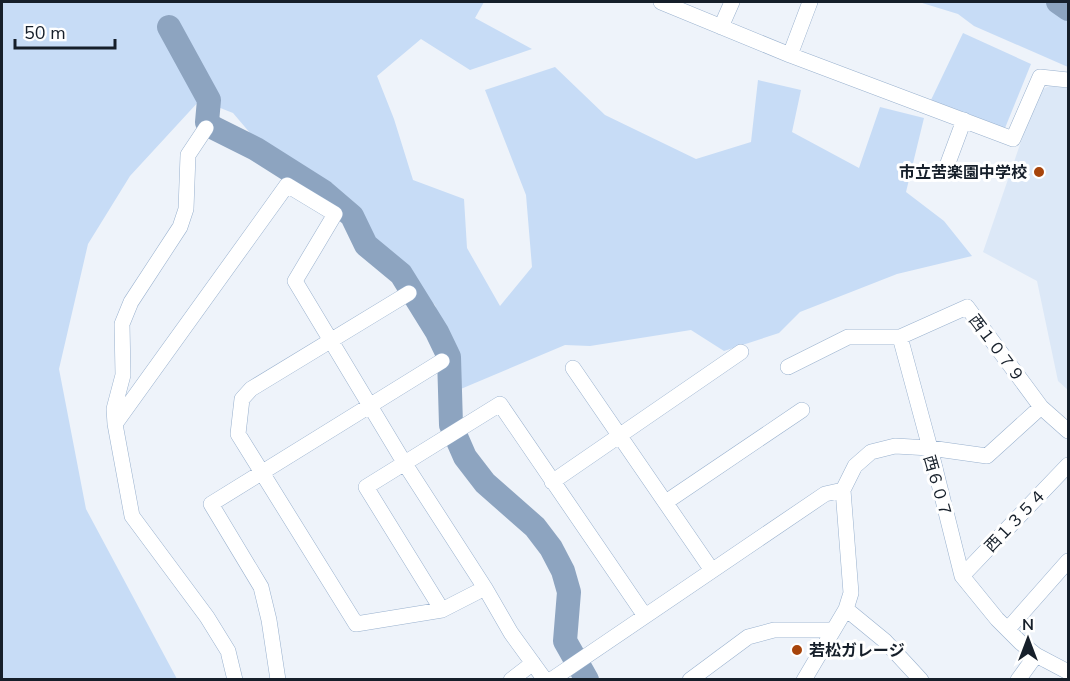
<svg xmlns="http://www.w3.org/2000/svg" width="1070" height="681" viewBox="0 0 1070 681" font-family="'Nunito Sans','Noto Sans JP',sans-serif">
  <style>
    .built { fill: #dce8f7 }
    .green { fill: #c7dcf6 }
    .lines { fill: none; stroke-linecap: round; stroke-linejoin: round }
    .river { stroke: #8da4c0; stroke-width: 24 }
    .minor-casing { stroke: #99b1ce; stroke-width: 16 }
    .minor { stroke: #fff; stroke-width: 15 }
    .poi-dot { fill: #a7440b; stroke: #fff; stroke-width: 2 }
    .labels { text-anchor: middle; stroke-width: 6; stroke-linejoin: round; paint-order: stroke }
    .poi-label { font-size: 16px; font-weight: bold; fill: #161f2a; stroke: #fff; text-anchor: end }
    .street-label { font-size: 16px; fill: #161f2a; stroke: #fff }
  </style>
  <rect width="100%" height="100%" fill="#eef3fa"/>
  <!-- built -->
  <path class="built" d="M1049,86L1068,88V390L1058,381L1037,281L983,252L1038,92Z"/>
  <!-- green -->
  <path class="green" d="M2,2H484L475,18L532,49L470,70L421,39L377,76L394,119L413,180L464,199L467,248L500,306L532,267L526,195L485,90L555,67L605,115L696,159L751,142L758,80L801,90L792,132L859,168L880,107L924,118L906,192L944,221L972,256L897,274L800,312L779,333L724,351L691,330L590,346L565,345L456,391L435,305L374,254L336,192L284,173L233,113L200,100L130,176L88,244L59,369L86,509L177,679H2Z
    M919,2H1068V67L974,26L958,14Z
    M963,33L1031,64L1005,128L931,100Z"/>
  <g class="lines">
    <!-- river -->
    <path class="river" d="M1058,2L1068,9
      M169,27L209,100L207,122L214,128L256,149L324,192L352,216L366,245L401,274L437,332L449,357L451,425L465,457L485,483L535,527L551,548L563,571L569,592L565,641L587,680"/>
    <defs>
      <path id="minor" d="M661,2L790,55L1013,139L1040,77L1068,80
        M721,27L732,2
        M790,55L810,2
        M945,171L964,120
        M409,293L251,389L242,399L238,434L356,624L442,610L485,588
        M967,307L1041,407L987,456L930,448L900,337Z
        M788,367L848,337H900
        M573,368L711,569
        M1041,407L1068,431
        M115,424L114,409L123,375L122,324L131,302L180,227L186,209L188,155L206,128
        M552,482L741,352
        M666,502L802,410
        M962,576L1068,465
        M846,609L885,641L921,680
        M442,610L366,487L500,404L645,616
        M1008,629L1068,561
        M235,680L228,651L207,617L132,516L115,424L287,185L335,214L295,281L405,464L485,588L511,633L545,680
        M278,680L269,620L261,587L211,504L442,361
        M511,680L533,663
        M551,680L825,494L843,490
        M690,680L748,637L774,630H832
        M804,680L846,609L851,593L843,490L855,466L871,452L895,446L930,448L962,576L997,619L1021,643L1036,655L1068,672
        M1018,680L1036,655"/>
    </defs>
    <!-- minor casing -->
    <use href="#minor" class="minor-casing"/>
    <!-- minor -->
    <use href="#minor" class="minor"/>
  </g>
  <!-- markers -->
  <g class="poi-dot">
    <circle cx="1039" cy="172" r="6"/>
    <circle cx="797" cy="650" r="6"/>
  </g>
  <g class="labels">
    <!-- poi labels -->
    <g class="poi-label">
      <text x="1027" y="178">市立苦楽園中学校</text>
      <text x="809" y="656" text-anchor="start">若松ガレージ</text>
    </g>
    <!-- street labels -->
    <g class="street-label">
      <text transform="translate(997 348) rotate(53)" y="6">西１０７９</text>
      <text transform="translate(938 486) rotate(74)" y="6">西６０７</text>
      <text transform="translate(1015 520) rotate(-46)" y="6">西１３５４</text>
    </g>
  </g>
  <!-- border -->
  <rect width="1070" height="681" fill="none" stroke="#161f2a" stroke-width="6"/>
  <!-- north arrow -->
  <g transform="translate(1028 639)" stroke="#ffffff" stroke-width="4.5" paint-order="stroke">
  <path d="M0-4.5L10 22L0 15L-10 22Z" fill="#161f2a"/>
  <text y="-9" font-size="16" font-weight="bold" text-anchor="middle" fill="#161f2a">N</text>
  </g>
  <!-- scale -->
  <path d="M15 39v9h100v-9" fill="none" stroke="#161f2a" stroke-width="3"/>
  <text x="24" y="39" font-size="18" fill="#161f2a" stroke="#ffffff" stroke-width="4.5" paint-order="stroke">50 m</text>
</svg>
